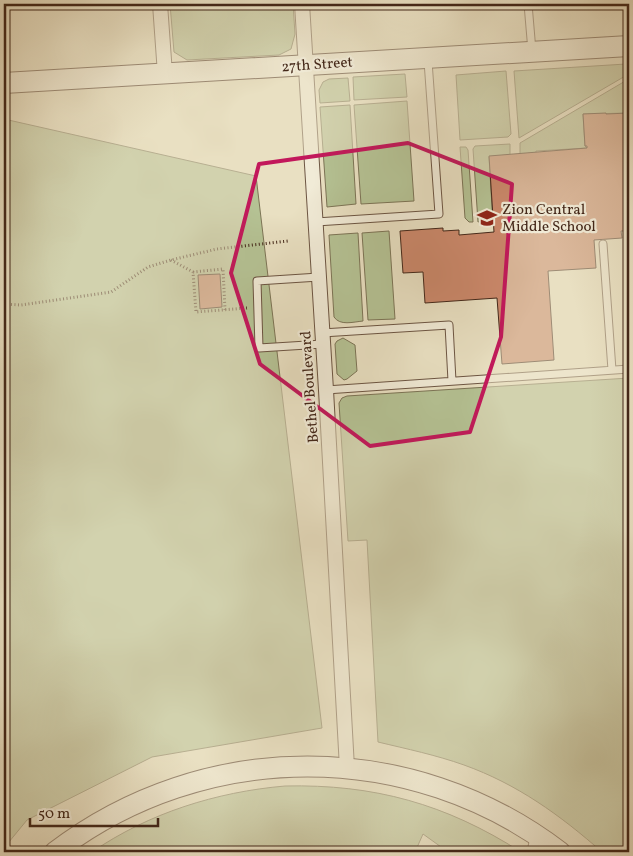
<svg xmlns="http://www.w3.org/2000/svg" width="633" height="856" viewBox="0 0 633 856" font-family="Vollkorn,serif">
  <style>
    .green { fill: #b5c294; stroke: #7c7456 }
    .building { fill: #cb886b; stroke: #432719 }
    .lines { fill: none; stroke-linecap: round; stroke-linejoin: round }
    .lane-casing { stroke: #6c5543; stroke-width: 9 }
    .street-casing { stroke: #6c5543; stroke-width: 16 }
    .secondary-casing { stroke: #432719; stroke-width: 22 }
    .path { stroke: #432719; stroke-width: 3; stroke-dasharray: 1 2.5; stroke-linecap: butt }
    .lane { stroke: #f1ebd7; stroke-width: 7 }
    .street { stroke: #f1ebd7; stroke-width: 14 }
    .secondary { stroke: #f1ebd7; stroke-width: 20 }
    .marked { fill: none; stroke: #c2185b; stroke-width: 4; stroke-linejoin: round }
    .labels { text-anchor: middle; stroke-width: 4.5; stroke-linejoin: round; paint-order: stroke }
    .street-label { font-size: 15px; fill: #432719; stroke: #f1ebd7 }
    .poi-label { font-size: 15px; fill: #432719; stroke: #f1ebd7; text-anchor: start }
  </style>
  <rect width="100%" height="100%" fill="#e9e0c2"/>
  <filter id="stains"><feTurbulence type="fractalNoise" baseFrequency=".004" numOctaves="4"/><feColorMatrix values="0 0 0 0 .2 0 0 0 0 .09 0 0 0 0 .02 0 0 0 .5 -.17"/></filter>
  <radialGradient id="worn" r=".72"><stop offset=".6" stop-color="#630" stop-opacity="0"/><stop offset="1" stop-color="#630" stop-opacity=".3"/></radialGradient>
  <!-- green -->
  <path class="green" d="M170,4H293L295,34L291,49L279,55L187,60L174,52Z
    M626,64L627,75L519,138L514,71Z
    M506,71L511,134L508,137L460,140L456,75Z
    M405,74L407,97L354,100L353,77Z
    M348,78L350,101L320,103L319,90L323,82L329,79Z
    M627,80L629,113L583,114L585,146L587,148L536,151V153L520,154V143Z
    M407,101L414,201L361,204L354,105Z
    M350,105L356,204L327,207L320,107Z
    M4,119L256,176L322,728L152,757L27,820L4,848Z
    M510,144V155L489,157L493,223L485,220L478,222L473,149L475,146Z
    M460,147H466L468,150L473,222H469L465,218Z
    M389,231L395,319L368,320L362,233Z
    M358,233L363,321C353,322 340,326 334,317L329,235Z
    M343,338L355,345L357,371L347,379L344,380L337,374L335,344L337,341Z
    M629,378V852H602C560,815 517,784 464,765C436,755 407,749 378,742L367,540L348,541L339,403L342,398L347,396Z
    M285,786C374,784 446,804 521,852H448L423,834L415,852H92C149,813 216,792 285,786Z"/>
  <!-- building -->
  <path class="building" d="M606,113V114L629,113V231H621L622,238L594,240L596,268L548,271L554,360L502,364L497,298L425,303L423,272L403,273L400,231L443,228V231L459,230V235L494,232L489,156L587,148V146H585L583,114Z
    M220,274L222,307L200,309L198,275Z"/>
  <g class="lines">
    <defs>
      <path id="lane" d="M528,4L532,51
        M316,222L439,214L428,61
        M603,244L612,370
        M319,277L257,281L259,348L323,344
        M322,333L449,325L452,381
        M326,390L629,369
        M531,852L534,837"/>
      <path id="street" d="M160,4L165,74
        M302,4L326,390L347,768"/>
      <path id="secondary" d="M4,83L629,46
        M55,852C204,738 411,738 560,852"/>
    </defs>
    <!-- lane casing -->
    <use href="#lane" class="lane-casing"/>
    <!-- street casing -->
    <use href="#street" class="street-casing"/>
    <!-- secondary casing -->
    <use href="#secondary" class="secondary-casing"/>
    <!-- path -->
    <path class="path" d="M171,260L193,272L196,312L247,308
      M193,272L223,269L225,310
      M4,304L21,305L111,292L148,267L171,260L217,249L288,241"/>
    <!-- lane -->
    <use href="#lane" class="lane"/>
    <!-- street -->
    <use href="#street" class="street"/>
    <!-- secondary -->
    <use href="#secondary" class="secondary"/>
  </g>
  <!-- marked area -->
  <path d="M0 0H633V856H0ZM408,143L512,184L501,337L470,432L370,446L260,364L231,273L259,164Z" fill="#e9e0c2" fill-opacity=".55" fill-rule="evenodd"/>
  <path class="marked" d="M408,143L512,184L501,337L470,432L370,446L260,364L231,273L259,164Z"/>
  <!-- icons -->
  <defs>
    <symbol id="school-bare" viewBox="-9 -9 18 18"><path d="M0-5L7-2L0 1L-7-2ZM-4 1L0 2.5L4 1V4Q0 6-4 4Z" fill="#8f2418" stroke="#f1ebd7" stroke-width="2.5" paint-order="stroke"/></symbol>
  </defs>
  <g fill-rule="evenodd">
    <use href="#school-bare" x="473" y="204" width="28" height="28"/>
  </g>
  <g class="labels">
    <!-- street labels -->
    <g class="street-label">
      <text transform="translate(317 64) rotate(-4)" y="5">27th Street</text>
      <text transform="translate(309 387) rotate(-94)" y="5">Bethel Boulevard</text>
    </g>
    <!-- poi labels -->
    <g class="poi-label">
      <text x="502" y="214">Zion Central<tspan x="502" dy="17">Middle School</tspan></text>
    </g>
  </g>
  <!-- margin -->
  <rect width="633" height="856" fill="none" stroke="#e9e0c2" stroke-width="20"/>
  <rect x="5" y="5" width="623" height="846" fill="none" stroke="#432719" stroke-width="2.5"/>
  <rect x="10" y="10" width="613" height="836" fill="none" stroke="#432719"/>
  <!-- scale -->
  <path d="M30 818v8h128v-8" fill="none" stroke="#432719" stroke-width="2.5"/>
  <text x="38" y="818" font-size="15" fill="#432719" stroke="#f1ebd7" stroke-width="4" paint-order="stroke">50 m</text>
  <rect width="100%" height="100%" filter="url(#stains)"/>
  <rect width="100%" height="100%" fill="url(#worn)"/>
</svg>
